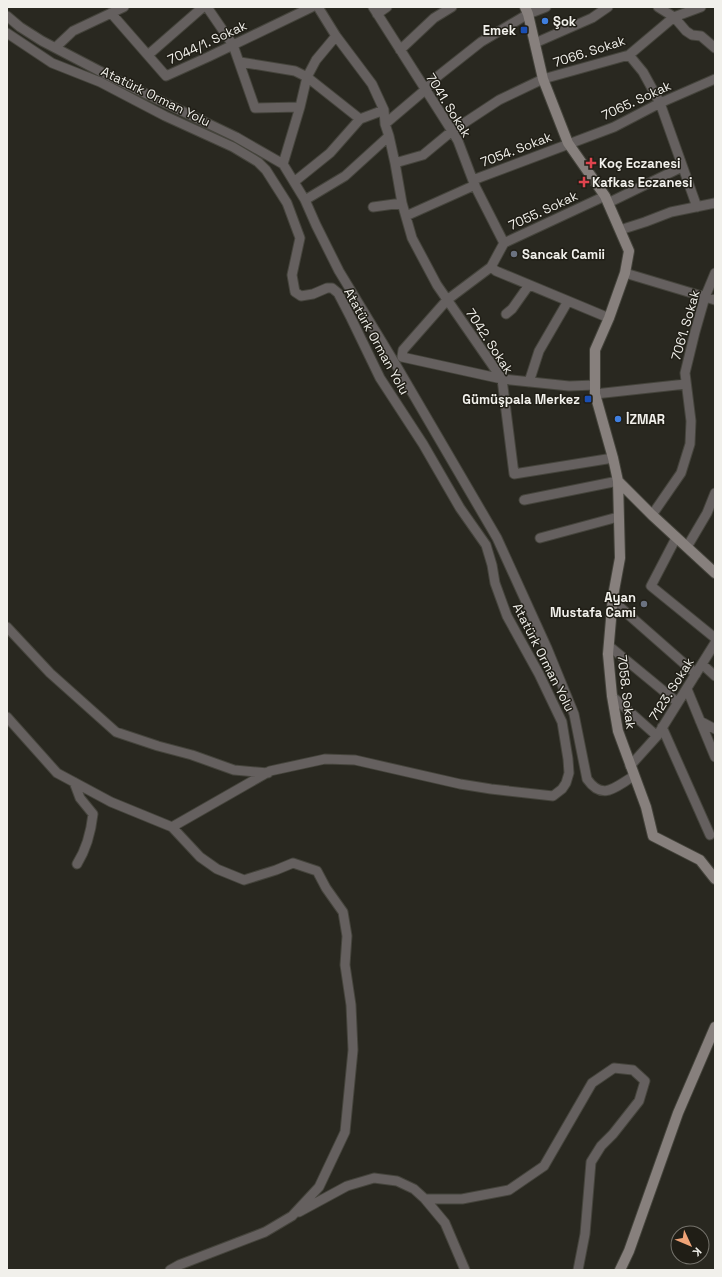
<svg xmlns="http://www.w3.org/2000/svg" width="722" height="1277" viewBox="0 0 722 1277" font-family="'Space Grotesk',sans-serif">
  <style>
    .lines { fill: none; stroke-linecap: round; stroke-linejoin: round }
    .minor-casing { stroke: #45443c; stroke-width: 11 }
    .secondary-casing { stroke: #45443c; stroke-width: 12 }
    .minor { stroke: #65605f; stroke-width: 9 }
    .secondary { stroke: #87807d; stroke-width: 10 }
    .shop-dot { fill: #3f7fe0; stroke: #201e16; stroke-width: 1.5 }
    .transit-dot { fill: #1a4fb4; stroke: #201e16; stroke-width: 1.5 }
    .health-dot { fill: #e0444e; stroke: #201e16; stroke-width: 1.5 }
    .worship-dot { fill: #6b7280; stroke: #201e16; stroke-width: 1.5 }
    .labels { text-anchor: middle; stroke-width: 3; stroke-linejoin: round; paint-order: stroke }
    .poi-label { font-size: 13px; font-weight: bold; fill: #f1f0eb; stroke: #201e16; text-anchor: start }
    .street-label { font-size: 13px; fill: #f1f0eb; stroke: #201e16 }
  </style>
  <rect width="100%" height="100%" fill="#292820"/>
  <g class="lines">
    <defs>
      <path id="minor" d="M207,7L233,45L255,108L300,107
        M318,7L336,36L372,84L384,110L385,124L389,136L395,163L402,203L412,238L437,285L502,379L514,474L613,458
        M373,7L452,131L458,141L475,186L504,243
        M658,7L674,17L686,31L692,35L701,36L715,48
        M111,13L166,76L208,57L312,7
        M377,14L387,7
        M7,16L20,27L42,41L113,78L236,137L283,164L305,200L316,225L339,271L396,365L497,538L547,648L574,714L587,779C603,802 616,786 634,776
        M7,33L52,63L100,82L165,116L233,147L258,162L266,170L287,203L300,238L292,275L295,292L301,296L313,294L327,288H332L338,293L351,318L380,378L423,444L460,508L486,545L492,565L495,583L507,616L539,674L562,722L568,759L569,773L566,783L562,789L553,796L491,789L460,784L355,760L325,759L270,771L172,827L111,802L57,773L7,717
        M535,43L592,18L608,7
        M56,47L73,31L124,7
        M400,50L434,18L452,7
        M148,55L203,7
        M629,55L643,72L660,103L697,207
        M240,62L295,71L307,77L360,119
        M385,124L425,90L438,76L481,42L528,14L546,7
        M395,163L423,155L452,131L499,100L543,79L629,55L674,17L701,7
        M283,164L300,107L307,77L316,60L336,36
        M473,180L614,127L660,103L715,79
        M294,182L330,153L360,119L384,110
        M305,200L345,176L389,136
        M608,203L682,167
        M373,207L402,203
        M406,216L475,185
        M620,230L645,222L671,212L715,203
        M491,267L496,271L609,318
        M625,273L715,300
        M506,314L512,309L529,285
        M402,357L403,350L447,300L491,267L504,243L605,196
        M402,357L502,379L569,386L595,385
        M529,382L539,351L568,301
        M595,394L686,384
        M524,500L618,481
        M652,515L681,473L690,444L691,421L685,373L695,332L705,297L715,273
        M540,538L618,517
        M676,538L651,586L715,638
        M687,547L707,513L715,493
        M613,601L696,674
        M7,627L50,673L116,732L158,746L192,755L234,770L268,773
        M609,646L677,702
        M702,664L715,676
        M687,689L715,757
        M612,696L657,736
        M700,721L715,729
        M662,727L710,835
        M630,766L657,736L715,643
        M74,782L80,798L93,814C91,832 87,848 77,864
        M425,1199H462L509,1190L544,1166L592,1083L614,1068L633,1070L645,1081L639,1101L613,1134L601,1146L591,1162L585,1234L578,1270
        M299,1212L347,1186L374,1178L397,1181L414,1189L425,1199L445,1223L465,1270
        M170,1270L179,1265L265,1232L292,1216L319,1187L345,1132L353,1050L351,1005L345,965L347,936L343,912L326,888L317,871L293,863L276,870L244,880L217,869L200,857L172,827"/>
      <path id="secondary" d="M525,7L528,14L543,79L568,143L605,196L629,251L625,273L609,318L595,350V394L613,458L618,481L620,558L613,596L608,654L612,696L618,731L646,807L653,836L700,860L715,879
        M618,481L652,515L715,573
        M620,1270L629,1251L678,1113L715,1027"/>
    </defs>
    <!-- minor casing -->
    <use href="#minor" class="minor-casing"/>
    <!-- secondary casing -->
    <use href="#secondary" class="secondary-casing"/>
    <!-- minor -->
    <use href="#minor" class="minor"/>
    <!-- secondary -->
    <use href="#secondary" class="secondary"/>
  </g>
  <!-- markers -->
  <g class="shop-dot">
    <circle cx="545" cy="21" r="4"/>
    <circle cx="618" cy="419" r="4"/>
  </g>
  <g class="transit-dot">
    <rect x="520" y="26" width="8" height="8" rx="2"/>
    <rect x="584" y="395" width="8" height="8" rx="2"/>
  </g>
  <g class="health-dot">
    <path d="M589 157h4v4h4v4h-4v4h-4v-4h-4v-4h4z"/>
    <path d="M582 176h4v4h4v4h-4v4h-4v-4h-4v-4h4z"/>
  </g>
  <g class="worship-dot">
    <circle cx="514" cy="254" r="4"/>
    <circle cx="644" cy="604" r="4"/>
  </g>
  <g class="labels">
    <!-- poi labels -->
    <g class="poi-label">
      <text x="553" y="26">Şok</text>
      <text x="516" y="35" text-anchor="end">Emek</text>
      <text x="599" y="168">Koç Eczanesi</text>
      <text x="592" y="187">Kafkas Eczanesi</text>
      <text x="522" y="259">Sancak Camii</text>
      <text x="580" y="404" text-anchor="end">Gümüşpala Merkez</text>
      <text x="626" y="424">İZMAR</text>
      <text x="636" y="602" text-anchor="end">Ayan<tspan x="636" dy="15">Mustafa Cami</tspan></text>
    </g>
    <!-- street labels -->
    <g class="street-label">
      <text transform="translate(207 42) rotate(-25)" y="5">7044/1. Sokak</text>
      <text transform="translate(589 51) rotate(-18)" y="5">7066. Sokak</text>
      <text transform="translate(156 96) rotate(26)" y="5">Atatürk Orman Yolu</text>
      <text transform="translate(636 100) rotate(-25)" y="5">7065. Sokak</text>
      <text transform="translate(449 105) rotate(58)" y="5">7041. Sokak</text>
      <text transform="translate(516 149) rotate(-21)" y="5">7054. Sokak</text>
      <text transform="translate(543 210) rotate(-25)" y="5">7055. Sokak</text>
      <text transform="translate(685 325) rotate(-74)" y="5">7061. Sokak</text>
      <text transform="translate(377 341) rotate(61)" y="5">Atatürk Orman Yolu</text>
      <text transform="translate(490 341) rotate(57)" y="5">7042. Sokak</text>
      <text transform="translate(544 657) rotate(63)" y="5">Atatürk Orman Yolu</text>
      <text transform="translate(671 689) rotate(-58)" y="5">7123. Sokak</text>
      <text transform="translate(627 692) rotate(83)" y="5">7058. Sokak</text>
    </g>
  </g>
  <!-- border -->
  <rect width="722" height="1277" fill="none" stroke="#f1f0eb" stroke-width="16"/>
  <!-- north arrow -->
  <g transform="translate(690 1245) rotate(134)"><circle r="19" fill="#201e16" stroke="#74726b"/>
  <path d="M0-3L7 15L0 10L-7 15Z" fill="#efa377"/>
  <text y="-6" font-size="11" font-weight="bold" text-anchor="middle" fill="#f1f0eb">K</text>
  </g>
</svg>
